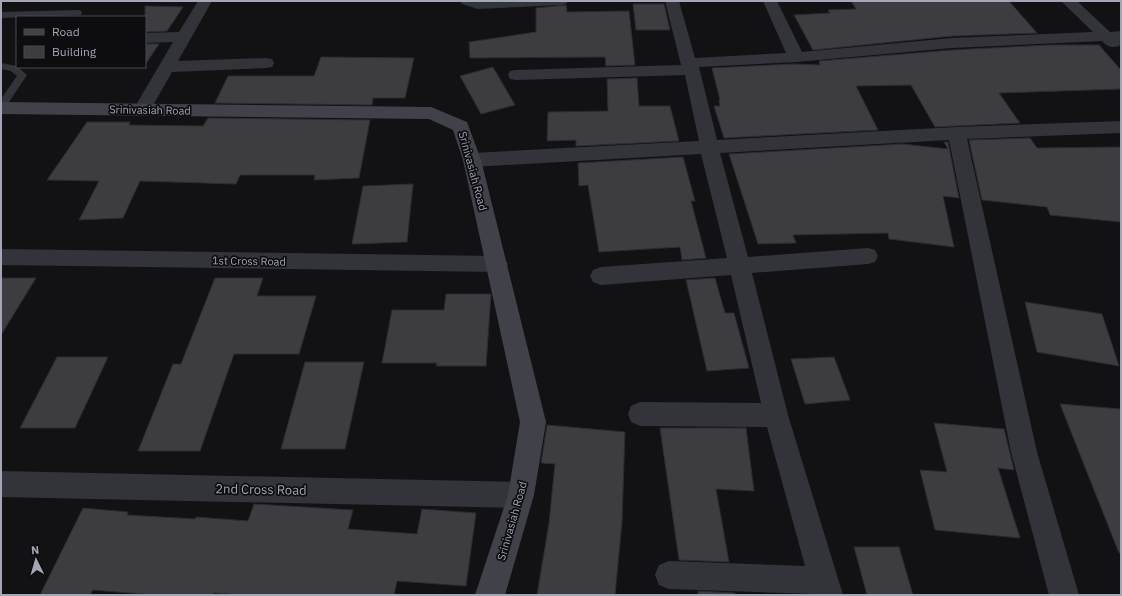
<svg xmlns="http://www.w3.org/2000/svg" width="1122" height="596" viewBox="0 0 1122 596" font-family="'IBM Plex Sans',sans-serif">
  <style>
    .building { fill: #3c3c41; stroke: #2c2c30 }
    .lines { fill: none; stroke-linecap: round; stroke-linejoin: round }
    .lane { fill: #333439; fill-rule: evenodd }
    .street { fill: #333439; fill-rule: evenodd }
    .secondary { fill: #414249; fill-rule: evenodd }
    .labels { text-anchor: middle; stroke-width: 3.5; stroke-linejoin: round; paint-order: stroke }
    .street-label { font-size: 11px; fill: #a3a7b5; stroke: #0d0d0f }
    .near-street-label { font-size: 13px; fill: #a3a7b5; stroke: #0d0d0f }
  </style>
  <rect width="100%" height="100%" fill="#121214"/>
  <!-- building -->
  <path class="building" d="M851,1H1009L1037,33L952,36L813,50L794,15L830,13L828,10L856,9Z
    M633,4H664L670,30H636Z
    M566,5L567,12L629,11L635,65L606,66L605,57L470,58L469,42L536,32V8Z
    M145,6L183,7L167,31L145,32Z
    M145,44H159L145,65Z
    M1048,45H1099L1121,70V89L999,93L1020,123L935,127L911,85L856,86L878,130L724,138L714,106H720L719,100H720L712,68L793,64L820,65L819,61L952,50Z
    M321,57L414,58L405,98H373L372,105L215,103L228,76H314Z
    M493,67L515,105L481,114L460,76Z
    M637,78L639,106H670L679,141L576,146V140L547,141L548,112L608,111L607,79Z
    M208,118L370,120L359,178L314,180L315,175H240L236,184L140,181L123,218L79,220L99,181L47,180L87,122H130L129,125L203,126Z
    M1030,138L1037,148L1121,147V222L1050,215L1047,207L982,200L969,140Z
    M944,142H948L959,198L943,196L954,247L889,239L888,233L793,235L796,243L758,244L729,154L902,144L948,149Z
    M683,157L695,201H691L706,258L682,260L680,247L599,252L588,185L579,186L578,163Z
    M413,184L407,242L352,244L363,186Z
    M1,278H36L1,335Z
    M215,278H263L257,296H316L299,354H234L200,451H138L173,364H181Z
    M715,278L725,313H734L749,368L707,371L686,280Z
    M446,294H491L486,366H436L437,363H382L392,310H444Z
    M1025,302L1102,314L1119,366L1037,352Z
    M57,357H108L75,428H20Z
    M834,357L850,400L805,404L791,359Z
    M305,362H364L345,449H281Z
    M1060,404L1121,409V553H1119Z
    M934,423L1004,429L1014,470L998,468L1020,538L935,530L920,470L947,472Z
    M547,425L625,432L622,522L615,595H537L549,523L555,464L541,463Z
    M660,428H746L754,491L716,489L729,562L679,560Z
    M254,504L353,510L348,529L417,534L422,509L476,513L466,586L397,581L394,595H245L214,593L213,595H156L93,590L90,595H40L83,508L128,512L127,515L195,519L196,517L248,521Z
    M854,547H899L913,595H867Z
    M698,591L735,593V595H698Z"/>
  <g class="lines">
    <!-- lane -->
    <path class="lane" d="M78,10L81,11L82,13L81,15L1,18V12Z
      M1,63L17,66L27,75L5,108L1,109V99L17,76L11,71L1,69Z"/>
    <!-- street -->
    <path class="street" d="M198,1H212L178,61L266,58L272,59L274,63L272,67L266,68L172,72L148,114L142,116L136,114L133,110L173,42L145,43V33L179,32Z
      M460,1H568L566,4L561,5L478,9L462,4Z
      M665,1H679L695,58L786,53L763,1H777L802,52L952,38L1093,32L1061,1H1077L1110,32L1121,31V41H1119L1121,43L1119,46C1111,48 1108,47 1102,41L952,48L796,62L699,67L717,140L957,127L1121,121V133L967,139L1037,452L1079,595H1049L1011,452L949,140L720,153L748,257L868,248L875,250L878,256L875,262L868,264L752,273L788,415L843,595L669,589L659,585L655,575L659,565L669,561L805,566L767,427L640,426L631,422L628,414L631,406L640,402L761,403L731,275L601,285L593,282L590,276L593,270L601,267L727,258L701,154L472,167L465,165L463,160L465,155L472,153L699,141L685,75L516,80L510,79L508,75L510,71L516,70L681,65Z
      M1,249L497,256L504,258L508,264L504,270L497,272L1,265Z
      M1,471L521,482L530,486L534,495L530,504L521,508L1,497Z"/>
    <!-- secondary -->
    <path class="secondary" d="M1,102L431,107L467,122L481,160L546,422L534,495L505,595H475L508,495L520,422L463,160L453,130L429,119L1,114Z"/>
  </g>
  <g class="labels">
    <!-- street labels -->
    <g class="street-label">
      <text transform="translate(150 110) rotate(1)" y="4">Srinivasiah Road</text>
      <text transform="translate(473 171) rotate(75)" y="4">Srinivasiah Road</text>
      <text transform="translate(249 261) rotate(1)" y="4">1st Cross Road</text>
      <text transform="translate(512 521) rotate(-74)" y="4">Srinivasiah Road</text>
    </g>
    <!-- near-street labels -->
    <g class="near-street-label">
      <text transform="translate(261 489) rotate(1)" y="5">2nd Cross Road</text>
    </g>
  </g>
  <!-- border -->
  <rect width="1122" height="596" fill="none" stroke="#a3a7b5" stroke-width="4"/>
  <!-- legend -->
  <rect x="16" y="16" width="130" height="52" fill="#0d0d0f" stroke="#494b51"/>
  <rect x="24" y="29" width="20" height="6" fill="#414249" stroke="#494b51"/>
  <text x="52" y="36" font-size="12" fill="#a3a7b5">Road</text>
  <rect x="24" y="46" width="20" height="12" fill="#3c3c41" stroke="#494b51"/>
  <text x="52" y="56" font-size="12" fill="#a3a7b5">Building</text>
  <!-- north arrow -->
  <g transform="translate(36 560) rotate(355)" stroke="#0d0d0f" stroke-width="3" paint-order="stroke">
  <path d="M0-3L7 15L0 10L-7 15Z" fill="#a3a7b5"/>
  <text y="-6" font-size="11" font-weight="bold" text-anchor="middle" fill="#a3a7b5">N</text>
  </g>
</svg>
